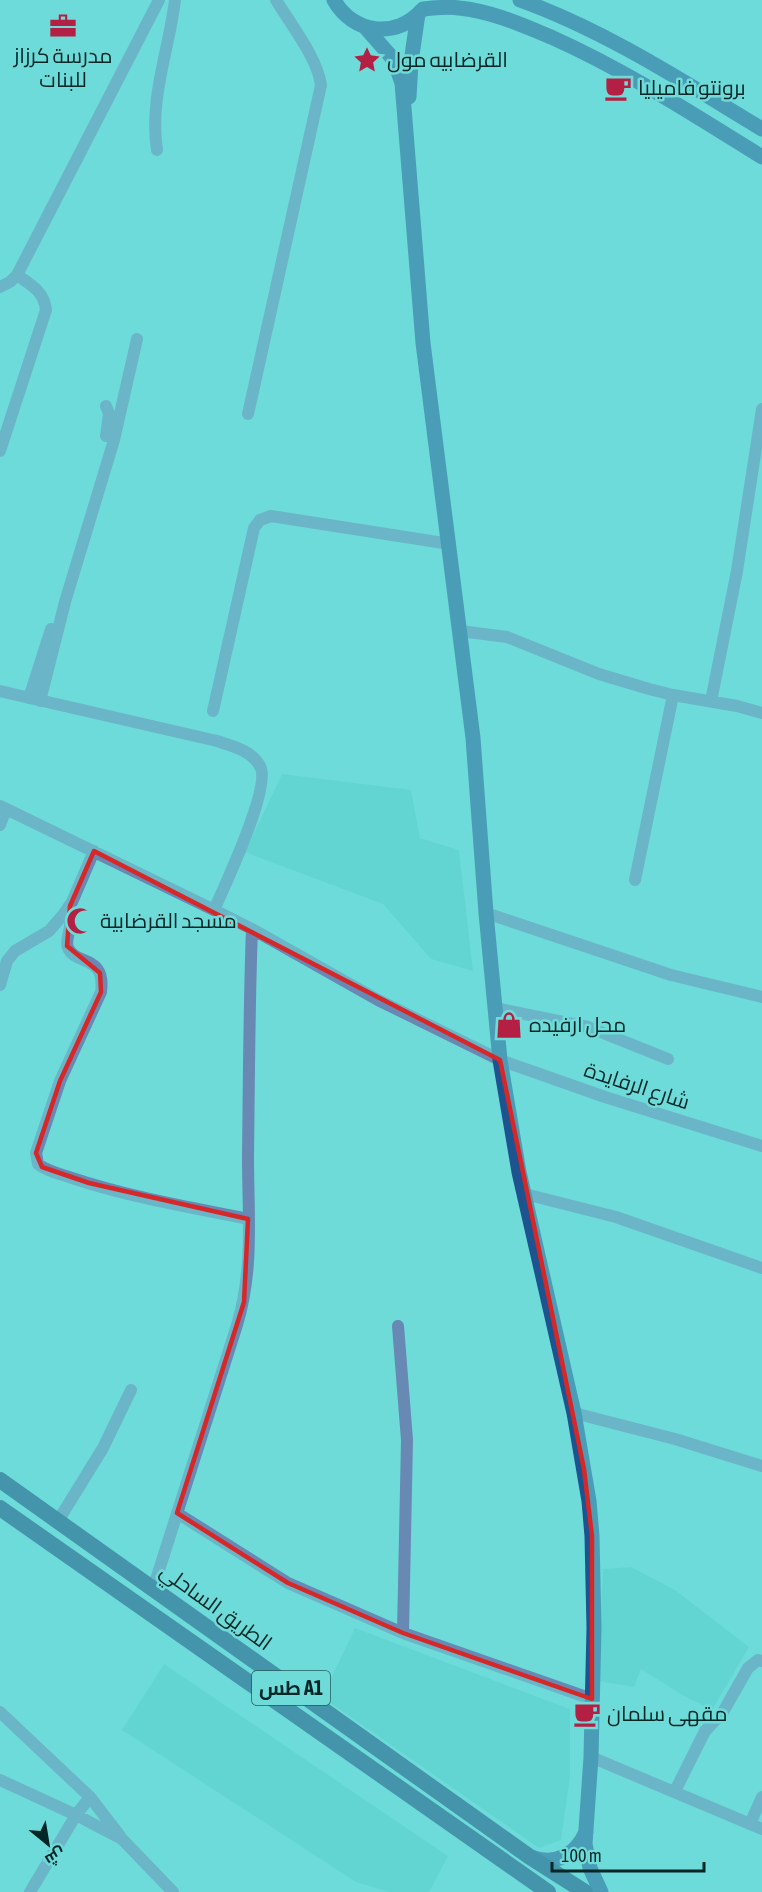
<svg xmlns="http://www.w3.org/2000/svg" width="762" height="1892" viewBox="0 0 762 1892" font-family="'Asap Condensed',Cairo,sans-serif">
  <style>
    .built { fill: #55cfcd }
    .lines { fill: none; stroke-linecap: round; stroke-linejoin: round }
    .minor { stroke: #6789b3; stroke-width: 12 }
    .major { stroke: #1d538f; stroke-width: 15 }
    .highway { stroke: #124073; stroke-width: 16 }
    .marked { fill: none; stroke: #d62828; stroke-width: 4.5; stroke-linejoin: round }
    .labels { text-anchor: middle; stroke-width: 5; stroke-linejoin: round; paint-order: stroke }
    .shield { fill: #6edbd9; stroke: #235d5c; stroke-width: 1.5 }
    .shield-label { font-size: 20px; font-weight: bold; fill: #032727 }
    .poi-label { font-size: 21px; fill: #032727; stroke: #6edbd9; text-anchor: start }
    .street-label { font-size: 21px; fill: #032727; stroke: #6edbd9 }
  </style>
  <rect width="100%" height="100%" fill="#6edbd9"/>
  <!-- built -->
  <path class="built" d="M282,774L411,790L420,838L459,850L473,971L431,959L383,904L245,852Z
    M631,1567L675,1590L749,1647L712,1710L684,1696L641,1669L634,1687L598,1681L603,1569Z
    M355,1628L570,1709V1777L561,1840L539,1848L322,1697Z
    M164,1664L448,1856L429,1892H389L356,1882L122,1730Z"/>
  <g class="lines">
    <!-- minor -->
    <path class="minor" d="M157,150C149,99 169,50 175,0
      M0,287L10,282L17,275L159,0
      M106,406L109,414L106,436
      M248,414L321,85C317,57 291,25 276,0
      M0,451L46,310C44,291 31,285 17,275
      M460,631L507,637L599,674L649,689L673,695L737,706L762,713
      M0,691L217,741C232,746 251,750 260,766C272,786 225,885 214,910
      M29,698L51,629
      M40,701L65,602L114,440L137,339
      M711,701L737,571L762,409
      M213,711L254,528L260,520L271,516L450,544
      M0,806L214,910L252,929L378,1000L500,1060L605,1097L762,1146
      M0,825L6,809
      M635,880L673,695
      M70,906C70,912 71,919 70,925C70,933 65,940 68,948C76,966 106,954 101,992L60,1081L36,1153L38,1164C48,1172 61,1174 72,1178C129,1197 189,1207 248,1219
      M486,913L671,975L762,997
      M0,985L7,961L15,951L49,931L63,915L72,902L94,851
      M495,1008L588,1027L668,1059
      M525,1194L616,1217L762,1268
      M398,1326L407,1440L403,1633
      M574,1413L675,1439L762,1466
      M177,1513L288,1583L403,1633L592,1699
      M58,1521L103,1448L131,1390
      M153,1589L237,1325C254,1269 248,1215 248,1157C249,1081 249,1005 252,929
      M0,1712L90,1797L120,1836
      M591,1757L762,1829
      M0,1780L76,1815L122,1839L173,1892
      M675,1791L705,1731L723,1712L748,1668L758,1660L762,1661
      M750,1824L762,1797
      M30,1892L76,1815L90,1797"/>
    <!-- major -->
    <path class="major" d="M334,0C352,33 396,40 422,10
      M520,0C606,31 684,82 762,129
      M423,9C435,8 447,6 459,8C491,11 522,25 551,37C625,70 693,114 762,157
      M366,28L394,60L402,83L423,343L473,738L486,913L500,1060L519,1172L574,1413L589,1501L592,1536L594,1628L591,1757L585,1844L590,1868L601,1892
      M409,97L411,62L418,14
      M531,1857C555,1866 576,1855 586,1832"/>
    <!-- highway -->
    <path class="highway" d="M0,1480L530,1857L585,1892
      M0,1508L548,1892"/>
  </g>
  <!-- marked area -->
  <path d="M0 0H762V1892H0ZM94,851L500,1060L584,1469L592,1536V1699L403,1633L288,1583L177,1513L244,1302L248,1219L89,1183L42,1167L36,1153L60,1081L101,992L100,973L67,946L70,906Z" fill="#6edbd9" fill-opacity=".55" fill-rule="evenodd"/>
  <path class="marked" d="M94,851L500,1060L584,1469L592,1536V1699L403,1633L288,1583L177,1513L244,1302L248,1219L89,1183L42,1167L36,1153L60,1081L101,992L100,973L67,946L70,906Z"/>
  <!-- icons -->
  <defs>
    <symbol id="office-bare" viewBox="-9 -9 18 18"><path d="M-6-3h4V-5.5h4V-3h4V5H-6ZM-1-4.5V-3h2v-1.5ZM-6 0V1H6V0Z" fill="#b32044" stroke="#6edbd9" stroke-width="2.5" paint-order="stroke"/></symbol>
    <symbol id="sight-bare" viewBox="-9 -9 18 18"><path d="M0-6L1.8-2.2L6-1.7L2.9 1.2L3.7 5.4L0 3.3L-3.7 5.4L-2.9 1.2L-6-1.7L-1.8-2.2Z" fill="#b32044" stroke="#6edbd9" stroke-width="2.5" paint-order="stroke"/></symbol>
    <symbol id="cafe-bare" viewBox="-9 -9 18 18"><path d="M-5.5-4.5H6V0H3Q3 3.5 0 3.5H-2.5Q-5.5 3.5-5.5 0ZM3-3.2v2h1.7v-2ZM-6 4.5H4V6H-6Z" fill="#b32044" stroke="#6edbd9" stroke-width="2.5" paint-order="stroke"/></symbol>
    <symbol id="mosque-bare" viewBox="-9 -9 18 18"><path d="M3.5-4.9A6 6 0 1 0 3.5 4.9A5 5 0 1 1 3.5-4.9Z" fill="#b32044" stroke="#6edbd9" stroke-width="2.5" paint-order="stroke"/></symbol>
    <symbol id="shop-bare" viewBox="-9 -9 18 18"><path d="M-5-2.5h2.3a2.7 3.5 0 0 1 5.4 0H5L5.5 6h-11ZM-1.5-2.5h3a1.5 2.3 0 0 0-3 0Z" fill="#b32044" stroke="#6edbd9" stroke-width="2.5" paint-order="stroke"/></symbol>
  </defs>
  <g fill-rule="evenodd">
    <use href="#office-bare" x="44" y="7" width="38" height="38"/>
    <use href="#sight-bare" x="348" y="41" width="38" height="38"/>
    <use href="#cafe-bare" x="599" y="69" width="38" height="38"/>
    <use href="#mosque-bare" x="61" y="902" width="38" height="38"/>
    <use href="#shop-bare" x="490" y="1006" width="38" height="38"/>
    <use href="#cafe-bare" x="568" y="1695" width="38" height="38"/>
  </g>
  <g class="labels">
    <!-- shield labels -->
    <rect class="shield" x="252" y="1671" width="78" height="34" rx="4.5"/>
    <g class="shield-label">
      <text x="291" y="1695">طس A1</text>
    </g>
    <!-- poi labels -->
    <g class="poi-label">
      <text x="63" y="63" text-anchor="middle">مدرسة كرزاز<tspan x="63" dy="24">للبنات</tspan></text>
      <text x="387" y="67">القرضابيه مول</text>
      <text x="638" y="95">برونتو فاميليا</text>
      <text x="100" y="928">مسجد القرضابية</text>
      <text x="529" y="1032">محل ارفيده</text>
      <text x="607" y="1721">مقهى سلمان</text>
    </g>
    <!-- street labels -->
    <g class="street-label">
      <text transform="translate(637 1086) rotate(18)" y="7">شارع الرفايدة</text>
      <text transform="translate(216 1607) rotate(36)" y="7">الطريق الساحلي</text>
    </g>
  </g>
  <!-- north arrow -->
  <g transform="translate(48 1844) rotate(150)" stroke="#6edbd9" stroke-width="4.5" paint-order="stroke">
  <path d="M0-4.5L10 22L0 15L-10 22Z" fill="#032727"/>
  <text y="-9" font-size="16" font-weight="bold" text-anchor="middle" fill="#032727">ش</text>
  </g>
  <!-- scale -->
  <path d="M552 1862v9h152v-9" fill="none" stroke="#032727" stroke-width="3"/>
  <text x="561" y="1862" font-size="18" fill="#032727" stroke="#6edbd9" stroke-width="4.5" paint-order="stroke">100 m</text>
</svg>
